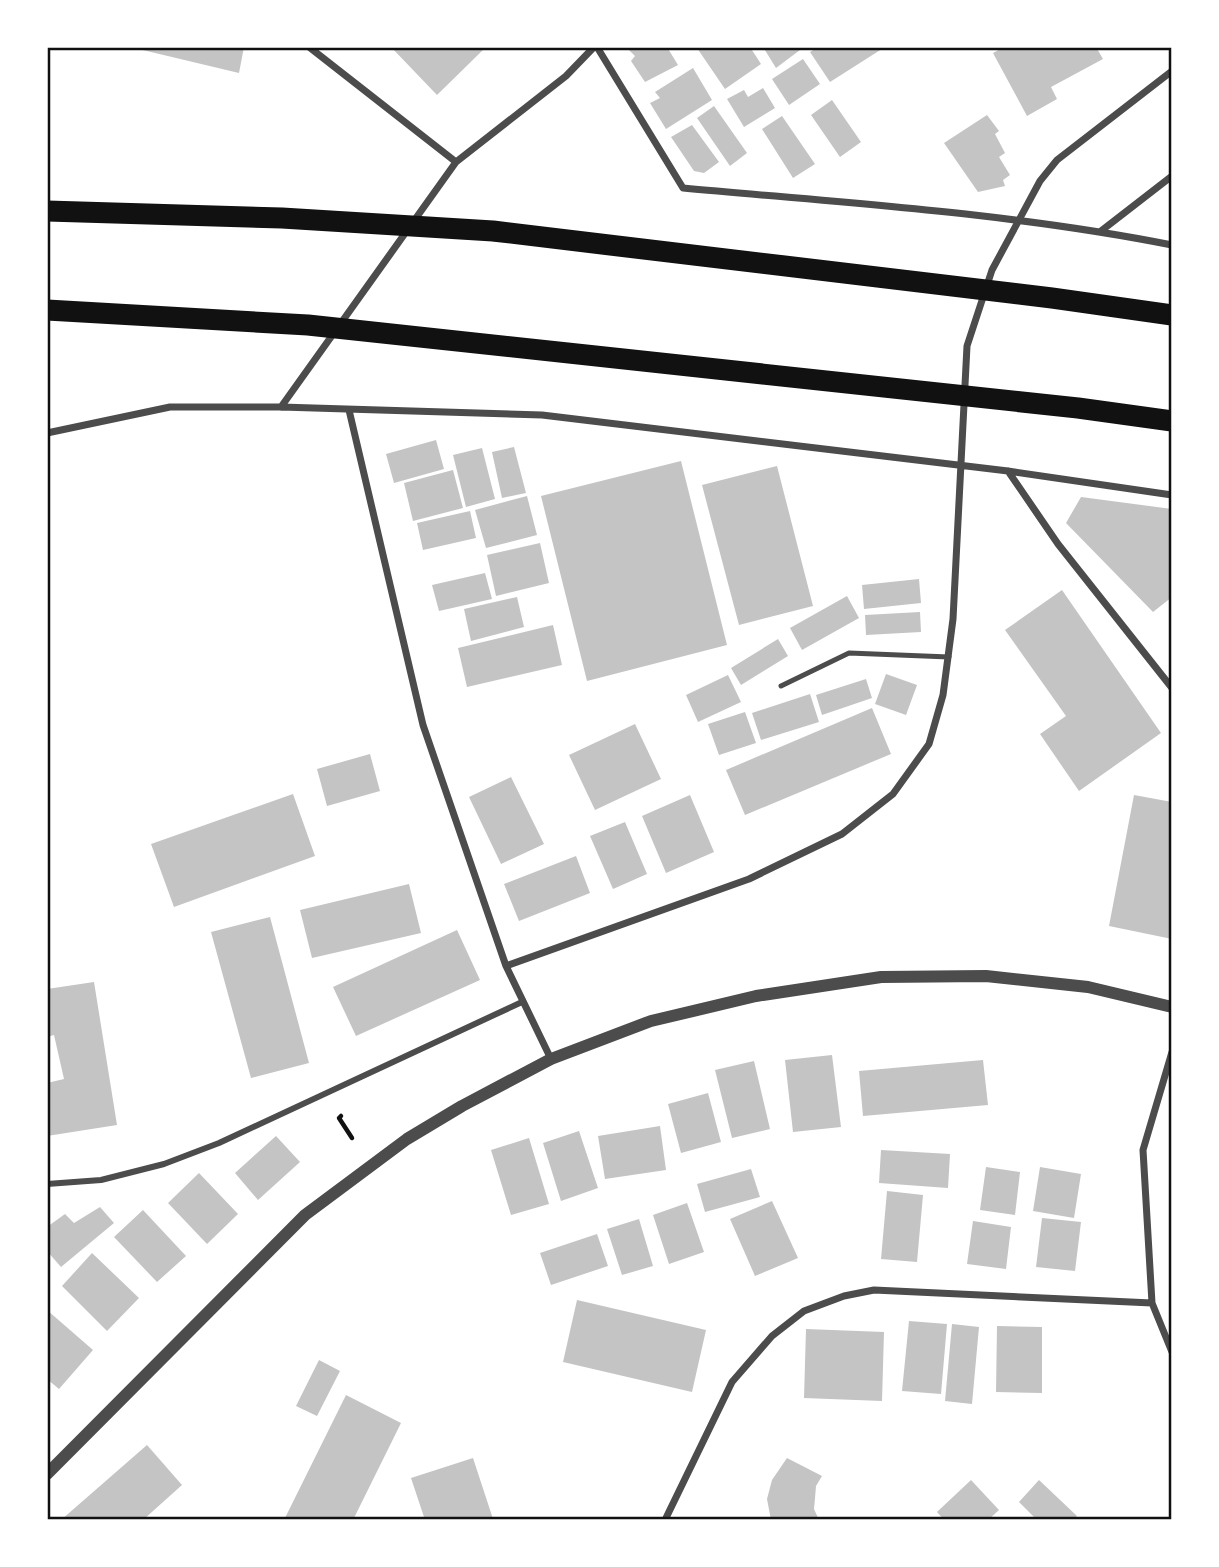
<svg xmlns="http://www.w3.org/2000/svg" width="1219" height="1567" viewBox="0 0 1219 1567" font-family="Commissioner,sans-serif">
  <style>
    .building { fill: #c4c4c4 }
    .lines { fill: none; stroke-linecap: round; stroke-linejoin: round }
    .path { stroke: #111; stroke-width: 4.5 }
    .service { stroke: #4c4c4c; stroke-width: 5 }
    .pedestrian { stroke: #4c4c4c; stroke-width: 6 }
    .minor { stroke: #4c4c4c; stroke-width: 7 }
    .tertiary { stroke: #4c4c4c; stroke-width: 12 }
    .motorway { stroke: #111; stroke-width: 21 }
    .neatline { fill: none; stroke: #111; stroke-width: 2.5 }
  </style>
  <rect width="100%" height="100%" fill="#fff"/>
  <!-- building -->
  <path class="building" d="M130,47H244L239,73Z
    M391,47H486L437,95Z
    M629,47H667L678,65L645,82L631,61L635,56L628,49Z
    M699,47H750L761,64L725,89L697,48Z
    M763,47H804L776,68Z
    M818,47H885L830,82L810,52Z
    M1004,47H1096L1103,59L1051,87L1057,99L1027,116L993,53Z
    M803,59L820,84L789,105L772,79Z
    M693,68L712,100L666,129L650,103L660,98L655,92Z
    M763,88L775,108L744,127L727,99L744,90L748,97Z
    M832,100L861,142L840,157L811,115Z
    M714,106L747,153L730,166L697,118Z
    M987,115L999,131L995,134L1005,153L999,157L1010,175L1003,180L1005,186L978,192L944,143Z
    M782,116L815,164L793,178L762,129Z
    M692,125L719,162L704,173L694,171L671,137Z
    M436,440L444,469L394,483L386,454Z
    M514,447L526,493L502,498L492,452Z
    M482,448L495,499L466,507L453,455Z
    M681,461L727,645L587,681L541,496Z
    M777,466L813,606L739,625L702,485Z
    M453,470L463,508L413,521L404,483Z
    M527,496L537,535L486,548L475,510Z
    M1081,497L1172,509V597L1153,612L1066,523Z
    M470,511L476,538L423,550L417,523Z
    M540,543L549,583L496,596L487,555Z
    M485,573L492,599L439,611L432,585Z
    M919,579L921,603L864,609L862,585Z
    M1062,590L1161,733L1079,791L1040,734L1066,716L1005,630Z
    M847,596L859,618L802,650L790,628Z
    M517,597L524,627L471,641L464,609Z
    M920,612L921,632L866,635L865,615Z
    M553,625L562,665L467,687L458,648Z
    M778,639L788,656L741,685L731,668Z
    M886,674L917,685L906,715L875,704Z
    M728,675L741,702L698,722L686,695Z
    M866,679L872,698L822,715L816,695Z
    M810,694L819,722L761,740L752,713Z
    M872,708L891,754L745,815L726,770Z
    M745,712L756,743L719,755L708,724Z
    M635,724L661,779L595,810L569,755Z
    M370,754L380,791L327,806L317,769Z
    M511,777L544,844L501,864L469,797Z
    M293,794L315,856L174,907L151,844Z
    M690,795L714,852L666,873L642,816Z
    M1134,795L1172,802V939L1109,926Z
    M625,822L647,874L613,889L590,836Z
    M576,856L590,893L519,921L504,884Z
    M409,884L421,933L312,958L300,910Z
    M270,917L309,1063L251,1078L211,932Z
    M457,930L480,980L356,1036L333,987Z
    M94,982L117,1125L47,1136V1083L64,1079L54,1035L47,1037V989Z
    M832,1055L841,1127L793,1132L785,1060Z
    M983,1060L988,1105L863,1116L859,1071Z
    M754,1061L770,1129L732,1138L715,1070Z
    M708,1093L721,1142L681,1153L668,1104Z
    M660,1126L666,1170L605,1179L598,1136Z
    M579,1131L598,1188L561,1201L543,1143Z
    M276,1136L300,1162L258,1200L235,1173Z
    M529,1138L549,1204L511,1215L491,1150Z
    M881,1150L950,1154L948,1188L879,1183Z
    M986,1167L1020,1172L1015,1215L980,1210Z
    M1040,1167L1081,1174L1074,1218L1033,1211Z
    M751,1169L760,1197L705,1212L697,1184Z
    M199,1173L238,1214L207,1244L168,1203Z
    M887,1191L923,1195L917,1262L881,1259Z
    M772,1201L798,1258L755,1276L730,1219Z
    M687,1203L704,1252L669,1264L653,1215Z
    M100,1207L114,1223L61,1267L47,1251V1227L65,1214L74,1223Z
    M143,1210L186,1256L157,1282L114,1237Z
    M1042,1218L1081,1222L1075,1271L1036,1267Z
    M639,1219L653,1266L622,1275L607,1229Z
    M973,1221L1011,1227L1006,1269L967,1264Z
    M597,1234L608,1266L551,1285L540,1253Z
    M92,1253L139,1298L107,1331L62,1286Z
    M577,1300L706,1330L692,1392L563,1362Z
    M47,1310L93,1350L59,1389L47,1379Z
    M909,1321L947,1324L941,1394L902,1391Z
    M952,1324L979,1327L972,1404L945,1401Z
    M997,1326L1042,1327V1393L996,1392Z
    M806,1329L884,1332L882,1401L804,1398Z
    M319,1360L340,1371L317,1416L296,1406Z
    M346,1395L401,1423L353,1520H284Z
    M147,1445L182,1485L143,1520H61Z
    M473,1458L493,1519L425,1520L411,1478Z
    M787,1458L822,1476L816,1486L815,1498L814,1509L819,1520H771L767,1499L772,1480Z
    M971,1480L999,1510L988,1520H944L937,1512Z
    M1039,1480L1077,1516L1073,1520H1037L1019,1502Z"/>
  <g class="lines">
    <!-- path -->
    <path class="path" d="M341,1116L339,1118L352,1138"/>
    <!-- service -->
    <path class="service" d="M781,686L849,653L949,657"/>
    <!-- pedestrian -->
    <path class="pedestrian" d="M47,1184L101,1180L164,1164L219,1143L522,1002"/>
    <!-- minor -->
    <path class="minor" d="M309,47L456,162
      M597,47L683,188C846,203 1011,213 1172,245
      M1101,231L1172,176
      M281,407L456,162L566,76L594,47
      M349,410L423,725L506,966L551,1059
      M47,433L170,407H281L542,415L1008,471L1172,495
      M1008,471L1058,544L1172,688
      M506,966L749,879L842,834L893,794L929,744L943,695L953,619L967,346L992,270L1040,181L1057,160L1172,71
      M1172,1052L1143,1150L1152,1303L1172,1352
      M665,1520L732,1382L772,1336L804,1311L844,1296L874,1290L1152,1303"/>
    <!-- tertiary -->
    <path class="tertiary" d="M47,1474L305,1215L407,1139L462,1106L551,1059L651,1021L756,996L881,977L986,976L1088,987L1172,1007"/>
    <!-- motorway -->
    <path class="motorway" d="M47,211L282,218L493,231L1052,298L1172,315
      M47,310L308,325L1078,408L1172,421"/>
  </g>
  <!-- border -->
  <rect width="1219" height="1567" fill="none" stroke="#ffffff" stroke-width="98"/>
  <rect x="49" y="49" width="1121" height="1469" class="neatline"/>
</svg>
